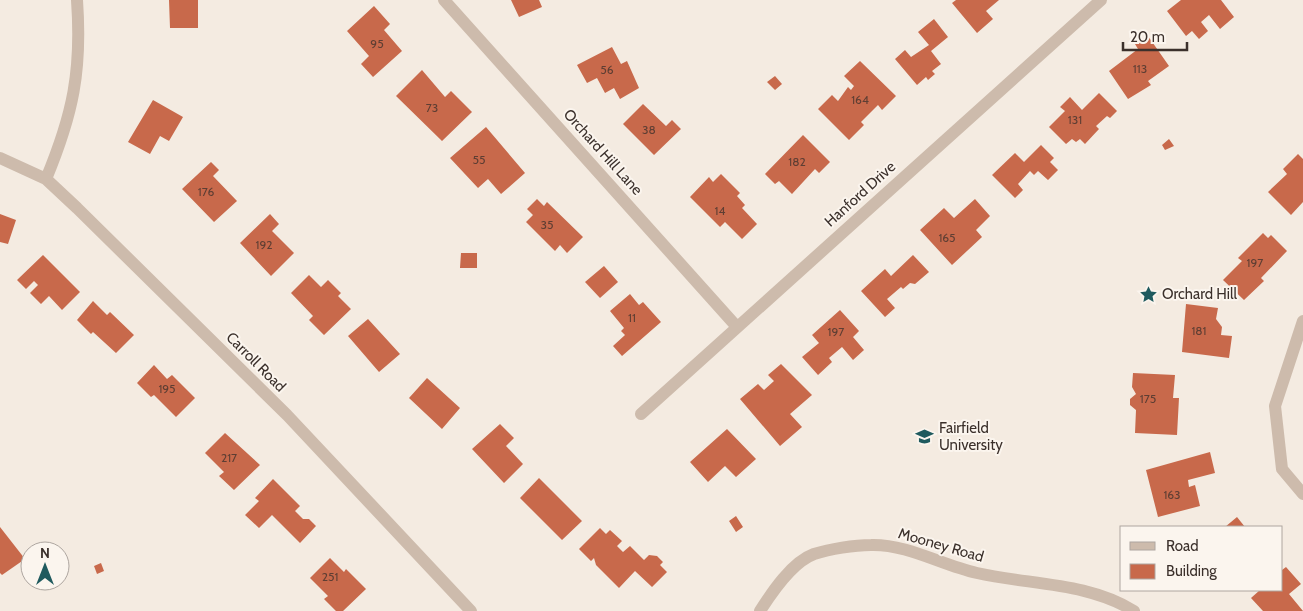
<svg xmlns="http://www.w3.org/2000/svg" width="1303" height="611" viewBox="0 0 1303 611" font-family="Cabin,sans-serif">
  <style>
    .building { fill: #c8694b }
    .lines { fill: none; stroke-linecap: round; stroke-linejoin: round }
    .minor { stroke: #cdbbac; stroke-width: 12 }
    .labels { text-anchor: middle; stroke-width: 4; stroke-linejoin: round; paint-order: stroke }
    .number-label { font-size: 12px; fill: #5e3e33 }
    .street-label { font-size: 15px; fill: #3b302b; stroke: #fbf5ee }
    .poi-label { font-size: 15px; fill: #3b302b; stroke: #fbf5ee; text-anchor: start }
  </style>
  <rect width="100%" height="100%" fill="#f4ebe1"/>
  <!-- building -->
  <path class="building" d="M169,0H198V28H170Z
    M511,0H539L542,7L519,17Z
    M956,0H999L986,11L993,19L977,33L952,3Z
    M1181,0H1221L1234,17L1220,29L1209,15L1201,22L1208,31L1199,39L1192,31L1186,36L1167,11Z
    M374,6L390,24L384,30L402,51L373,77L361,64L369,56L347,31Z
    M934,19L948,37L931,51L941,64L932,71L935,74L928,80L926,77L917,85L895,59L905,50L911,57L929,45L918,32Z
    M1148,36L1169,66L1148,81L1151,85L1128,99L1109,71L1138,49L1135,44Z
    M612,47L621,64L627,61L639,88L620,99L614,88L605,93L597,78L587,83L577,65Z
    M860,61L896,96L882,110L878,105L861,122L864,125L849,140L818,109L832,95L838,101L848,87L851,90L854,86L844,76Z
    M422,70L445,97L451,91L472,112L442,141L396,96Z
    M775,76L782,84L775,90L767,82Z
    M1099,93L1117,111L1110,118L1107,116L1096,126L1099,129L1085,144L1080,139L1076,142L1072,139L1066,144L1049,127L1065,111L1060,107L1070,97L1082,110Z
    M153,100L183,117L169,141L160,136L150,154L128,142Z
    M643,104L666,126L672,120L681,129L654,155L623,124Z
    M486,127L525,173L501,194L488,179L478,188L450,158Z
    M803,135L830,162L819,173L815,169L792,194L779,181L775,184L765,174Z
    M1169,139L1174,146L1165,150L1162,145Z
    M1041,145L1054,158L1050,162L1058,170L1048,180L1038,171L1034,175L1030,171L1018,184L1023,190L1015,198L992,175L1015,153L1024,162Z
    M1298,154L1303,159V202L1291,215L1268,192L1287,174L1283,169Z
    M211,162L219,170L213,176L237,201L214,222L182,189Z
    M721,174L740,193L737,196L745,205L742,208L757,224L742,239L725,222L720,227L690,197L709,177L713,182Z
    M537,199L544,206L547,202L583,237L567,253L560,245L555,251L526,222L533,215L527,209Z
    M975,199L990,216L976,230L982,237L952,265L920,230L944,208L954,218Z
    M0,214L16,220L8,244L0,242Z
    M270,214L279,224L272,231L294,253L271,276L240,243Z
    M1263,233L1268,238L1271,235L1287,251L1261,278L1264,281L1244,300L1223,280L1242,261L1238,258Z
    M461,253H477V268H460Z
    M43,255L80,292L62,310L49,296L41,304L30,293L38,285L34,281L26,289L17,280Z
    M913,255L929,272L915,284L910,283L903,289L901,287L887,299L895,308L885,317L861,291L885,269L891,276Z
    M604,266L618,282L600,298L585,282Z
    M309,275L321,287L328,280L341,293L338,296L351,309L324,335L309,320L313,316L291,293Z
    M630,294L639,305L643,302L661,322L622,356L613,346L625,335L621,331L624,328L610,311Z
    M93,301L107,315L110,312L134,335L116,353L93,332L91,334L77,320Z
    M1186,304L1218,308L1216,319L1222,327L1221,335L1232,336L1229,358L1182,352Z
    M840,310L859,331L853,337L864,350L853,360L842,347L829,358L832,362L818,375L802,357L819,343L812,335Z
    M368,319L400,354L379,372L348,336Z
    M781,364L812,395L790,414L802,427L780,446L740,399L758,384L764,390L774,381L768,375Z
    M154,365L167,379L172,375L195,398L176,417L154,395L151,397L137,383Z
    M1133,373L1175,375L1173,398H1179L1177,435L1135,433L1136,410L1130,405V399L1136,394L1132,387Z
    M427,378L460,408L442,429L409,398Z
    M500,424L514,438L506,446L523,464L504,483L472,449Z
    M727,429L756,459L736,477L725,466L708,482L690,462Z
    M225,433L260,465L234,490L219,476L224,472L205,453Z
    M1210,452L1215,473L1188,480L1189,487L1195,485L1200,506L1158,517L1146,470Z
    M539,478L582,521L562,540L520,498Z
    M273,479L300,506L295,511L303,519H309L316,526L300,543L272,515L259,528L245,515L259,501L255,498Z
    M736,516L743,527L736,532L729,521Z
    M1237,517L1245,527H1225Z
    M0,527L25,559L2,575L0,573Z
    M600,528L606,534L610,530L622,541L617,546L623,552L630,546L644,560L649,555L657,556L663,562L660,565L667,572L652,587L635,571L619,588L596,565L594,558L591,561L579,549Z
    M330,558L344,572L346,569L366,589L343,611H336L324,599L328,596L310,578Z
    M101,563L104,571L97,574L94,566Z
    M1286,567L1301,584L1289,594L1303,611H1263L1251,598L1260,590H1282V570Z"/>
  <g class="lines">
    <!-- minor -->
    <path class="minor" d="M444,0L737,327
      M0,158L46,179L77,208L287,415L471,611
      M46,179C73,114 82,71 77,0
      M1303,321L1275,406L1282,469L1303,494
      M641,414L1101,0
      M760,611C772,592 792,562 814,554C830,549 854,545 871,545C908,544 941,565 977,573C1030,585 1087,582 1134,611"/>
  </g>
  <!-- icons -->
  <defs>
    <symbol id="sight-bare" viewBox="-9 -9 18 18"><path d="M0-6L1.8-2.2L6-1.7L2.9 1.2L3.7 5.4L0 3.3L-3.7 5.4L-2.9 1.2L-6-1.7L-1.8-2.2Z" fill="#1f5a5e" stroke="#fbf5ee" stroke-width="2.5" paint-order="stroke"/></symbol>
    <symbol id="university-bare" viewBox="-9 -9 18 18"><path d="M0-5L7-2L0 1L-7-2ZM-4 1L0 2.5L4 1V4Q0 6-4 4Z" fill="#1f5a5e" stroke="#fbf5ee" stroke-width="2.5" paint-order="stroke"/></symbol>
  </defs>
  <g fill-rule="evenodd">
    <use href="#sight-bare" x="1136" y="282" width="25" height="25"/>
    <use href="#university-bare" x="912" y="424" width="25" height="25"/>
  </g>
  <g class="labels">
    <!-- number labels -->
    <g class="number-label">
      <text x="377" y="48">95</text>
      <text x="1140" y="73">113</text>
      <text x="607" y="74">56</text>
      <text x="860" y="104">164</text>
      <text x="432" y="112">73</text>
      <text x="1075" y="124">131</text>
      <text x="649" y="134">38</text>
      <text x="479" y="164">55</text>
      <text x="797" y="166">182</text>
      <text x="206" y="196">176</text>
      <text x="720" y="215">14</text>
      <text x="547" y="229">35</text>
      <text x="947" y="242">165</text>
      <text x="264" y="249">192</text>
      <text x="1255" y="267">197</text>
      <text x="632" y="322">11</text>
      <text x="1199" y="335">181</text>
      <text x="836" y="336">197</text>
      <text x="167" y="393">195</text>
      <text x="1148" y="403">175</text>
      <text x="229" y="462">217</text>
      <text x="1172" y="499">163</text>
      <text x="330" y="581">251</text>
    </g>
    <!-- street labels -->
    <g class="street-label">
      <text transform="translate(603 152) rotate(48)" y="5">Orchard Hill Lane</text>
      <text transform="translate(860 194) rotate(-42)" y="5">Hanford Drive</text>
      <text transform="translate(256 362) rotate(45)" y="5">Carroll Road</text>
      <text transform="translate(941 545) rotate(16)" y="5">Mooney Road</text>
    </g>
    <!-- poi labels -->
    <g class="poi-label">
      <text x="1162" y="299">Orchard Hill</text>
      <text x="939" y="433">Fairfield<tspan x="939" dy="17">University</tspan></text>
    </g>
  </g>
  <!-- legend -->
  <rect x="1120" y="526" width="162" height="65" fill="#fbf5ee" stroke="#aea6a0"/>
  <rect x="1130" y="542" width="25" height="8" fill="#cdbbac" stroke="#aea6a0"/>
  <text x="1166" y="551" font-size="15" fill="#3b302b">Road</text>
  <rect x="1130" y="564" width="25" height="15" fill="#c8694b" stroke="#aea6a0"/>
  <text x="1166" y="576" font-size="15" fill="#3b302b">Building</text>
  <!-- north arrow -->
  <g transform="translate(45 566)"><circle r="24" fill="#fbf5ee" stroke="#aea6a0"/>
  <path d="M0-4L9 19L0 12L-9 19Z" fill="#1f5a5e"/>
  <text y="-8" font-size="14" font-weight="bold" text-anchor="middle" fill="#3b302b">N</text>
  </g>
  <!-- scale -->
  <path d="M1123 42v8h64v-8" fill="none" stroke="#3b302b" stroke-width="2.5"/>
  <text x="1130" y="42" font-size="15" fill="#3b302b" stroke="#fbf5ee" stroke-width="4" paint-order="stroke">20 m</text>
</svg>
